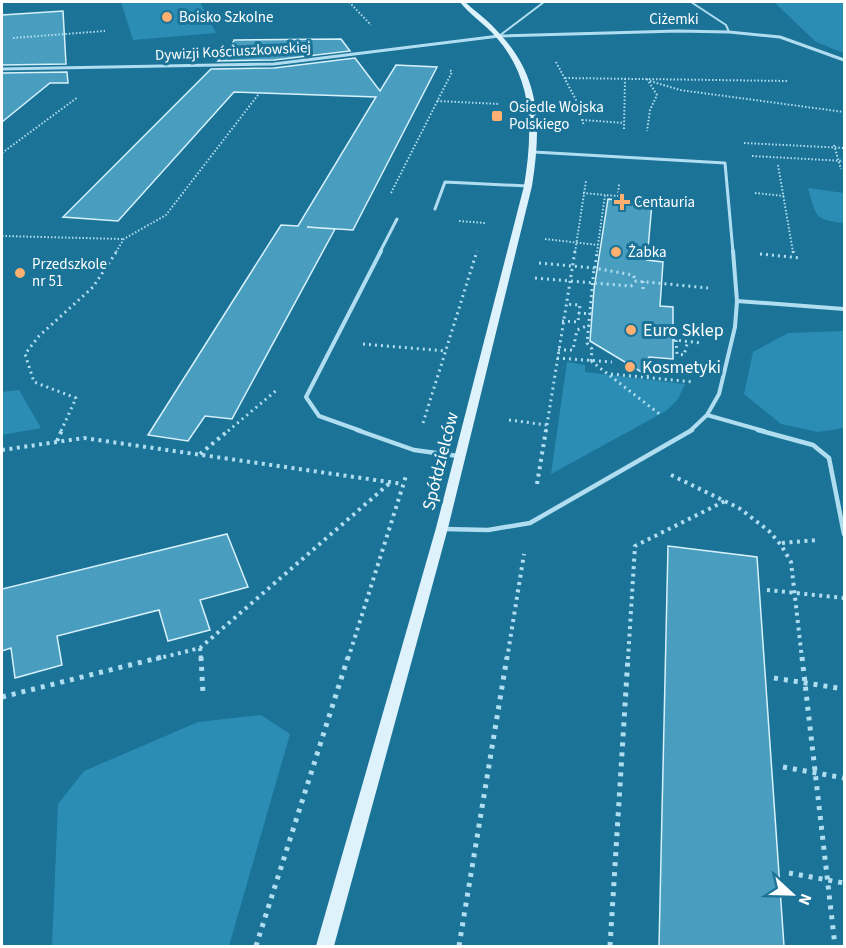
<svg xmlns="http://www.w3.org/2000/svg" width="846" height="948" viewBox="0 0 846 948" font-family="'Source Sans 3',sans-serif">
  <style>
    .green { fill: #2b8db4 }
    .building { fill: #499ec0; stroke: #d7f1fb; stroke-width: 1.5 }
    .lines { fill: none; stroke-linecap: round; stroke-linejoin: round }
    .path-far3 { stroke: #b0def0; stroke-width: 2; stroke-dasharray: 1.5 2; stroke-linecap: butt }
    .path-far2 { stroke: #b0def0; stroke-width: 3; stroke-dasharray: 2 4; stroke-linecap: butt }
    .path-far1 { stroke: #b0def0; stroke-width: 4; stroke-dasharray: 3 4.5; stroke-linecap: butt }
    .path { stroke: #b0def0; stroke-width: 5; stroke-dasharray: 4 6; stroke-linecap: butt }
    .lane-far3 { stroke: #b0def0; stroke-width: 2 }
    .lane-far2 { stroke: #b0def0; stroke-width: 3 }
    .lane-far1 { stroke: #b0def0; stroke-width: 4 }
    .lane { stroke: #b0def0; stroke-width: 4.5 }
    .street { stroke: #b0def0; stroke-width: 3 }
    .secondary { fill: #def2fb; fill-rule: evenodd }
    .poi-dot { fill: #ffaf6f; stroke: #1b7398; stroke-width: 2 }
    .labels { text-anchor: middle; stroke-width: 6; stroke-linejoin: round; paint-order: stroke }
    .far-poi-label { font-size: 15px; fill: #fff; stroke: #1b7398; text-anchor: start }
    .far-street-label { font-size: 15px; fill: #fff; stroke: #1b7398 }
    .poi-label { font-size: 18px; fill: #fff; stroke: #1b7398; text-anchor: start }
    .street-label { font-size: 18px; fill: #fff; stroke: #1b7398 }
  </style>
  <rect width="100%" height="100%" fill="#1b7398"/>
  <!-- green -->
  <path class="green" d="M121,2H200L216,33L133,40Z
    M774,2L844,3V53L816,42Z
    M808,188L844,193V223C814,220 816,216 808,188Z
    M844,331V428L818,432L781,424L744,394L753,352L788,333Z
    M567,362L585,365V372L685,384L678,399L666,411L551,474Z
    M19,390L41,428L2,435V392Z
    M261,715L290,734L229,946H52L58,804L84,771L198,722Z"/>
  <!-- building -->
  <path class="building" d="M63,11L66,64L2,65V15Z
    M341,39L350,51L274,60L218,61L231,48L234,40Z
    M355,58L380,91L396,65L437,67L353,230L307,227L335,229L232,419L205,416L188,441L148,435L281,225L298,226L376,97L234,92L118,221L63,217L211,69L274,68Z
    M67,72L68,83H50L2,122V73Z
    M608,199L652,203L647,260L663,262L660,306L673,307V359L649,357L648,376L590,341L594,289Z
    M227,534L248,587L200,600L210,630L168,641L159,610L57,636L62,665L15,678L11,648L2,651V589Z
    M668,546L757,557L784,946H659Z"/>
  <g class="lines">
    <!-- path-far3 -->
    <path class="path-far3" d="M349,2L371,25
      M13,38L105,31
      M556,62L576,100L584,126
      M565,78L789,81
      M647,79L657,95L650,110L647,131
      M650,81L680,90L844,112
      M437,101L500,104
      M582,120L624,123
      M624,129L625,79
      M744,143L844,148
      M834,145L841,169
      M2,153L78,97
      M752,156L844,161
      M778,165L793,252
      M391,193L452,72L449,69
      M583,193L605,195
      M755,193L784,196
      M459,221L485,223
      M2,236L123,239
      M545,239L598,245
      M116,252L124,239L166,215L261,91
      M575,252L586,181
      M597,252L605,195L618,196L619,184"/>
    <!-- path-far2 -->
    <path class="path-far2" d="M793,251L794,257
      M760,254L801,258
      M539,263L594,268L633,275L636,281
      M595,268L597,251
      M535,278L631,286L636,281L708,288
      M643,281V289
      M578,313L592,314
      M562,321L578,322L580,305L565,304
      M673,340L702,343
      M676,340L677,354L684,355L688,341
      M363,344L446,351
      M558,350H573L577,330L589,325
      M557,358L612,362
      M591,361L592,349L587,343L594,268
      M591,361L662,416
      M611,374L693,382
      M509,420L547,425
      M423,423L477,251
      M61,431L76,398L34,382L25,354L39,336L93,287L117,251
      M228,431L278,389
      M546,431L575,251"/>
    <!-- path-far1 -->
    <path class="path-far1" d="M57,441L62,430
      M2,450L84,438L403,484
      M200,454L229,430
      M671,475L739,508L769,531L781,545L791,562L802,659
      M537,484L546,430
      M782,543L817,540
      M767,590L844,598
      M200,648L201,659
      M156,659L200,648L391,482
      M348,659L406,476
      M507,659L524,554
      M628,659L635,546L725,501"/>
    <!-- path -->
    <path class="path" d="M201,657L203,694
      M802,657L835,946
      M774,678L844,689
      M2,697L162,657
      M783,767L844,778
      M789,873L844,883
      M256,946L348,657
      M459,946L507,657
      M610,946L628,657"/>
    <!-- lane-far3 -->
    <path class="lane-far3" d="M691,2L726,25L729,32
      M499,36L544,2"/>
    <!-- lane-far2 -->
    <path class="lane-far2" d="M534,152L725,163L733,252
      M435,209L445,182L528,186
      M380,252L397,219"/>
    <!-- lane-far1 -->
    <path class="lane-far1" d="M737,301L844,309
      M707,415L764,431
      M361,431L319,416L306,397L381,251
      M690,431L707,415L719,394L735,327L737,301L733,251"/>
    <!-- lane -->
    <path class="lane" d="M357,430L414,450L458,456
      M758,430L813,445L829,458L844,534
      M444,529L488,530L530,523L692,430"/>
    <!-- street -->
    <path class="street" d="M2,69L274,64L499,36L678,31L729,32L780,37L844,60"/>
    <!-- secondary -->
    <path class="secondary" d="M460,2H465C476,12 489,21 499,33C542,78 541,128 532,186L448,528L334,946H316L436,528L524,186C533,132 534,80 496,37C485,24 469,14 460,2Z"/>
  </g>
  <!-- markers -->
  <g class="poi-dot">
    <circle cx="167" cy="17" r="6"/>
    <rect x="491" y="110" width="12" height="12" rx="3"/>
    <path d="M619 193h6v6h6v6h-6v6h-6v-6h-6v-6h6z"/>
    <circle cx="616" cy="252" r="6"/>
    <circle cx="20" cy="273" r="6"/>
    <circle cx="631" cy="330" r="6"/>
    <circle cx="630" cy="367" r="6"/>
  </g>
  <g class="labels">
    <!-- far-poi labels -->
    <g class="far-poi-label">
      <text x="179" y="22">Boisko Szkolne</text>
      <text x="509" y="112">Osiedle Wojska<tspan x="509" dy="17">Polskiego</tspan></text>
      <text x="634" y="207">Centauria</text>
      <text x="628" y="257">Żabka</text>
      <text x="32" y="269">Przedszkole<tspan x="32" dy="17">nr 51</tspan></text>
    </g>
    <!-- far-street labels -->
    <g class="far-street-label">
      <text x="674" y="24">Ciżemki</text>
      <text transform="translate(233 51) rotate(-3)" y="5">Dywizji Kościuszkowskiej</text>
    </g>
    <!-- poi labels -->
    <g class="poi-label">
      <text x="643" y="336">Euro Sklep</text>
      <text x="642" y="373">Kosmetyki</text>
    </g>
    <!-- street labels -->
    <g class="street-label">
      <text transform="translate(440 461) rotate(-76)" y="6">Spółdzielców</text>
    </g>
  </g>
  <!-- border -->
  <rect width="846" height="948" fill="none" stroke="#ffffff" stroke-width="6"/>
  <!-- north arrow -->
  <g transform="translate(792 894) rotate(112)" stroke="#1b7398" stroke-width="4.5" paint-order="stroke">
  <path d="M0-4.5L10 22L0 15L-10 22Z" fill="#ffffff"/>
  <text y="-9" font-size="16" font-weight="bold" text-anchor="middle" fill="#ffffff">N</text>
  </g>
</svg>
